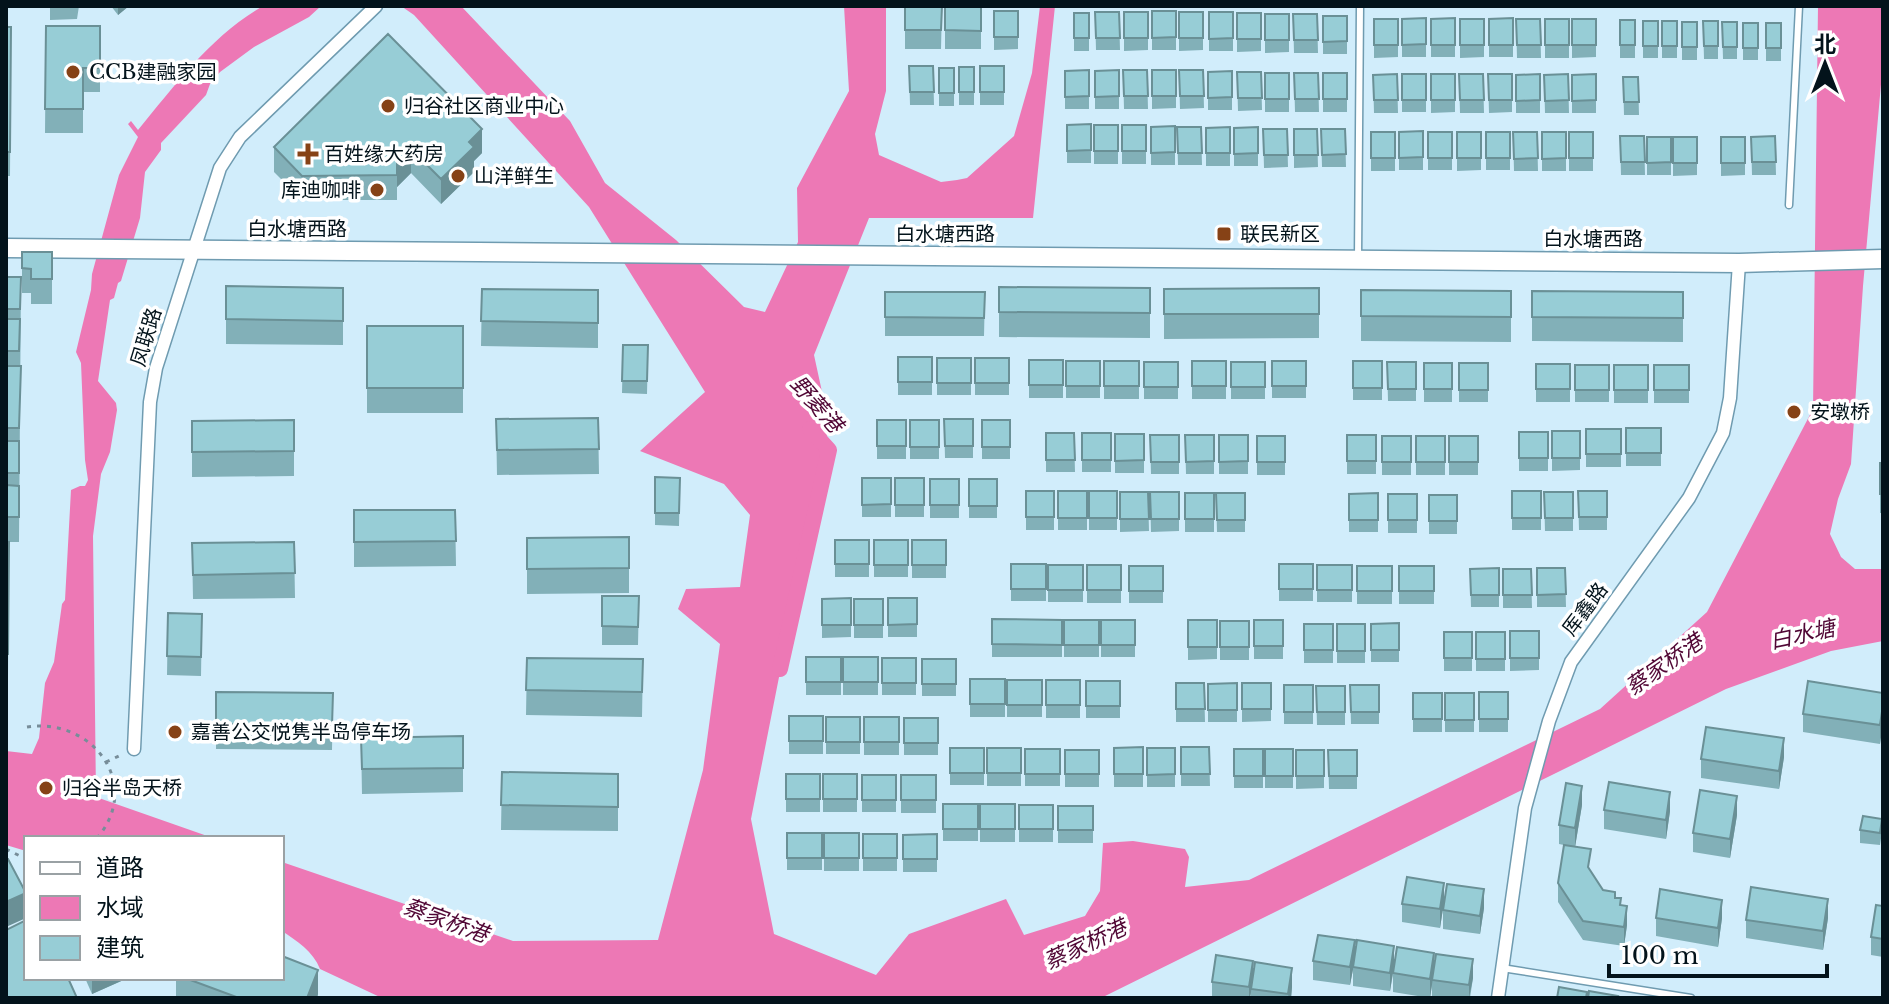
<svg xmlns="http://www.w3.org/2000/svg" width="1889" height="1004" viewBox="0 0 1889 1004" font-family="'Libre Baskerville','Noto Sans SC',serif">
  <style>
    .water { fill: #ed78b5 }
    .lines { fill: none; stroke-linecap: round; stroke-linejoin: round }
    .canal { stroke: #ed78b5; stroke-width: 16 }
    .lane-casing { stroke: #6f9bb0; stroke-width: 9 }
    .street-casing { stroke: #6f9bb0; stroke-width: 15 }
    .secondary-casing { stroke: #6f9bb0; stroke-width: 21 }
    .path { stroke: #778d99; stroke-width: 3; stroke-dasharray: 4 6; stroke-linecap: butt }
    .lane { stroke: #fff; stroke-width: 6 }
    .street { stroke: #fff; stroke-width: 12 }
    .secondary { stroke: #fff; stroke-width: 18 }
    .wall { fill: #82b0b8 }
    .shaded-wall { fill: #6a9096 }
    .building { fill: #97cdd6; stroke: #6a9096; stroke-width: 2 }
    .poi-dot { fill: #864216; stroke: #fff; stroke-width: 3 }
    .labels { text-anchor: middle; stroke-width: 7; stroke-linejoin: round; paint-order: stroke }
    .poi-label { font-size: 20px; fill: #03131b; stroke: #fff; text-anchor: start }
    .street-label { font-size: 20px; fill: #03131b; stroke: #fff }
    .water-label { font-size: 22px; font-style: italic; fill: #500634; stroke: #fff }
  </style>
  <rect width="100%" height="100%" fill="#d1edfb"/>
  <!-- water -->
  <path class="water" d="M263,6H321L309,17L254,47L220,72L210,84L206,95L161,143V150L145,172L140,218L121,281L118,283L114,298L110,300L98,381L116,403L117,410L110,452L101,474L93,536L96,797L213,838H26V851L6,845V751L32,754L39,738L45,683L54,662L62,604L65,600L71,490L80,486H85L88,480L85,460L81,363L76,352L91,290L92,274L119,175L138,137L128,124L131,121L138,130C175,85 212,35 263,6Z
    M401,6H461L570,121L605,183L676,240L744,307L765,312L798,242L797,188L849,91L844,6H886V91L875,134L879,155L941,182L957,180L967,178L1014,136L1032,73L1040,6H1055L1033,218H869L814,355L829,424L751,819L774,934L876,975L909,934L1006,899L1024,935L1085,916L1100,891L1103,843L1133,841L1185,849L1189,857L1185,887L1249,880L1600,709L1707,612L1813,409L1818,6H1883V62L1863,286L1851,464L1838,499L1830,534L1841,557L1855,569H1883V641L1831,651L1726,689L1101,998H382L320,969C313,951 297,941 282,931V862L513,941L658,940L703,770L720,644L678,609L686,589L740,587L750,515L724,484L640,451L705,392L589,207L414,15Z"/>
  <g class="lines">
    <!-- canal -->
    <path class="canal" d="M780,669L829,450L810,429"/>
    <defs>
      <path id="lane" d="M1789,205L1799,6
        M1358,258L1360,6
        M1502,968L1691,998"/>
      <path id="street" d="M134,749L150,402L156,368L220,168L240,137L376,6
        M1498,998L1525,808L1549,721L1571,662L1689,498L1723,433L1730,398L1739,263"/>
      <path id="secondary" d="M6,248L1739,263L1883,259"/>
    </defs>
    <!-- lane casing -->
    <use href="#lane" class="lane-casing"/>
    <!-- street casing -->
    <use href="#street" class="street-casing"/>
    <!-- secondary casing -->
    <use href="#secondary" class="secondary-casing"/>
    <!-- path -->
    <path class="path" d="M27,727C93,717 143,785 97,838
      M106,762L123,754
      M6,849L26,859"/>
    <!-- lane -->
    <use href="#lane" class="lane"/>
    <!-- street -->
    <use href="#street" class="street"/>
    <!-- secondary -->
    <use href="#secondary" class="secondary"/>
  </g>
  <!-- wall -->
  <path class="wall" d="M50,6H79L77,19L50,20Z
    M111,6H129L118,15Z
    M905,6H942L941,49H905Z
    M945,6H981V49H945Z
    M994,11H1018V49L994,50Z
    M1152,11H1176V50H1152Z
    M1095,12H1119L1120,50H1096Z
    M1124,12H1148V50L1124,51Z
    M1179,12H1203V50L1179,51Z
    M1209,12H1233V51H1209Z
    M1074,13H1089V51H1074Z
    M1237,13H1261V51L1237,52Z
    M1265,14H1289V52L1265,53Z
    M1293,14H1317L1318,53H1294Z
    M1323,16H1347V54H1323Z
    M1426,18V57H1402V19Z
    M1455,18V57H1431V19Z
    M1513,18V57H1489V19Z
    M1374,19H1398V57L1374,58Z
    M1460,19H1484V57L1460,58Z
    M1516,19H1540L1541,58H1517Z
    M1545,19H1569V58H1545Z
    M1572,19H1596V57L1572,58Z
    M1620,20H1635V58H1620Z
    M1643,21H1658V58H1643Z
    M1662,21H1677V58H1662Z
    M1703,21H1718V59H1704Z
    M1682,22H1697V60H1682Z
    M1722,22H1737V59H1723Z
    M1743,23H1758V60H1743Z
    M1766,23H1781V61H1766Z
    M46,26H100V92H83V133H45Z
    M6,27H11L10,176H6Z
    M388,34L482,153L474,161V172L441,204L411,173L397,187V200H302L274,172V147Z
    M909,66H933L934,105H910Z
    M980,66H1004V105H980Z
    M959,67H974V105H959Z
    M939,68H954V106H939Z
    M1089,70V109H1065V71Z
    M1119,70V109H1095V71Z
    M1123,70H1147L1148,109H1124Z
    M1152,70H1176V108L1152,109Z
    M1179,70H1203L1204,108L1180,109Z
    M1232,71V110H1208V72Z
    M1237,72H1261L1262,110L1238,111Z
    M1265,73H1289V112H1265Z
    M1294,73H1318L1319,112H1295Z
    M1323,73H1347V112H1323Z
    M1397,74L1398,113H1374L1373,75Z
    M1402,74H1426V112H1402Z
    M1431,74H1455V112L1431,113Z
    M1459,74H1483L1484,113H1460Z
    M1488,74H1512V112L1489,113Z
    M1540,74V113H1516V75Z
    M1568,74L1569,113H1545L1544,75Z
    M1596,74V113H1572V75Z
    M1623,77H1638L1639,115H1624Z
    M1091,124V163H1067V125Z
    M1094,125H1118V164H1094Z
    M1122,125H1146V164H1122Z
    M1175,126V165H1151V127Z
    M1177,127H1201L1202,165H1178Z
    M1230,127V166H1206V128Z
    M1258,127V166H1234V128Z
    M1263,129H1287L1288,167L1264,168Z
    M1294,129H1317L1318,167L1294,168Z
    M1321,129H1345L1346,167H1322Z
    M1423,131V170H1399V132Z
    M1371,132H1395V171H1371Z
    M1428,132H1452V170H1428Z
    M1457,132H1481V170L1457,171Z
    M1486,132H1510V170H1486Z
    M1513,132H1537L1538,171H1514Z
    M1542,132H1566V171H1542Z
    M1569,132H1593V171H1569Z
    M1620,136H1644L1645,175H1621Z
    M1775,136L1776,175H1752L1751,137Z
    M1647,137H1671V175H1647Z
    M1673,137H1697V175L1673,176Z
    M1721,137H1745V175L1721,176Z
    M22,252H52V304H31V293H22Z
    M6,277H21L19,542H9L8,679H6Z
    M226,286L343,288V345L226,344Z
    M999,287L1150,288V338L999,337Z
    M1319,288V338L1164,339V289Z
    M482,289L598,290V348L481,346Z
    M1361,290L1511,291V342L1361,341Z
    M1532,291L1683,292V342L1532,341Z
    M885,292H985L984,336H885Z
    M367,326H463V413H367Z
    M623,345H648L647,394L622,393Z
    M898,357H932V395H898Z
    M937,358H971V395H937Z
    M975,358H1009V395H975Z
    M1029,360H1063V398H1029Z
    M1066,361H1100V398H1066Z
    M1104,361H1139V399H1104Z
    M1192,361H1226V399H1192Z
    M1272,361H1306V398H1272Z
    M1353,361H1382V400H1353Z
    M1144,362H1178V399H1144Z
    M1231,362H1265V399H1231Z
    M1387,362H1416V401H1388Z
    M1424,363H1452V402H1424Z
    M1459,363H1488V402H1459Z
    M1536,364H1570V402H1536Z
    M1575,365H1609V402H1575Z
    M1614,365H1648V403H1614Z
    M1654,365H1689V403H1654Z
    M598,418L599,474L497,475L496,419Z
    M944,419H973V458H945Z
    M294,420V476L192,477V421Z
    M877,420H906V459H877Z
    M910,420H939V459H910Z
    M982,420H1010V459H982Z
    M1626,428H1661V466H1626Z
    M1586,429H1621V467H1586Z
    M1552,431H1580V470L1552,471Z
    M1519,432H1548V471H1519Z
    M1046,433H1074L1075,472H1046Z
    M1082,433H1111V472H1082Z
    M1115,434H1144V473H1115Z
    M1150,435H1179V474H1151Z
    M1185,435H1214V474H1186Z
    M1219,435H1248V474H1219Z
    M1347,435H1376V474H1347Z
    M1257,436H1285V475H1257Z
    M1382,436H1411V475H1382Z
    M1416,436H1445V475H1416Z
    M1449,436H1478V475H1449Z
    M1880,463H1883V513H1880Z
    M655,477L680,478L679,526L655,525Z
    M862,478H891V517H862Z
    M895,478H924V517H895Z
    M930,479H959V518H930Z
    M969,479H997V518H969Z
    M1026,491H1054V530H1026Z
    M1058,491H1087V530H1058Z
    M1089,491H1117V530H1089Z
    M1512,491H1541V530H1512Z
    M1578,491H1607V530H1579Z
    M1120,492H1148L1149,531L1120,532Z
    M1150,492H1179V531L1151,532Z
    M1544,492H1573V531H1545Z
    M1185,493H1214V532H1185Z
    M1216,493H1245V532H1217Z
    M1378,493V532H1349V494Z
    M1388,494H1417V533H1388Z
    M1429,495H1457V534H1429Z
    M354,510H455L456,566L354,567Z
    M629,537V593L527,594V538Z
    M835,540H869V577H835Z
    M874,540H908V577H874Z
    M912,540H946V578H912Z
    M294,542L295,598L193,599L192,543Z
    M1011,564H1046V601H1011Z
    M1279,564H1313V601H1279Z
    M1048,565H1083V602H1048Z
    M1087,565H1121V603H1087Z
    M1317,565H1352V602H1317Z
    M1129,566H1163V603H1129Z
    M1357,566H1392V604H1357Z
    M1399,566H1434V604H1399Z
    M1499,568V607H1471L1470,569Z
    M1537,568H1565L1566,607H1537Z
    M1503,569H1531L1532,608H1503Z
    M602,596H639L638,645H602Z
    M851,598V637L822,638V599Z
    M888,598H917V637H888Z
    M854,599H883V638H854Z
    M168,613L202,614L201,676L167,675Z
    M992,619L1062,620V657H992Z
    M1064,620H1099V657H1064Z
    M1101,620H1135V657H1101Z
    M1188,620H1217V659L1188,660Z
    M1254,620H1283V659H1254Z
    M1220,621H1249V660H1220Z
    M1399,623V662H1371V624Z
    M1304,624H1333V663H1304Z
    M1337,624H1365V663H1337Z
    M1510,631H1539V670L1510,671Z
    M1444,632H1472V671H1444Z
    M1476,632H1505V671H1476Z
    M806,657H841V695H806Z
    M843,657H878V695H843Z
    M527,658L643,659L642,717L526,715Z
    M882,658H916V695H882Z
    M922,659H956V696H922Z
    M970,679H1005V717H970Z
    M1007,680H1042V717H1007Z
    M1046,680H1080V718H1046Z
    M1086,681H1120V718H1086Z
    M1176,683H1204L1205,722H1176Z
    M1237,683V722H1208V684Z
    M1242,683H1271V721L1242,722Z
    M1284,685H1313V724H1284Z
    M1350,685H1379V724H1351Z
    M1316,686H1345V725H1317Z
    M216,692L333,693L332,750L216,749Z
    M1479,692H1508V732H1479Z
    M1413,693H1442V732H1413Z
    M1445,693H1474V732H1445Z
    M1883,693L1880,744L1803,732V714Z
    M789,716H823V754H789Z
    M826,717H860V754H826Z
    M864,717H899V755H864Z
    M904,718H938V755H904Z
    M463,736V792L362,794L361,738Z
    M1143,747V787H1114V748Z
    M1181,747H1209L1210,786H1181Z
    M950,748H984V785H950Z
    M987,748H1021V786H987Z
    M1147,748H1175V787H1147Z
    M1025,749H1060V786H1025Z
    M1234,749H1263V788H1234Z
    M1265,749H1293V788H1265Z
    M1065,750H1099V787H1065Z
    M1296,750H1324V788L1296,789Z
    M1328,750H1357V789H1329Z
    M1784,757L1779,789L1701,778V759Z
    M502,772L618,774V831L501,830Z
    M786,774H820V812H786Z
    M823,774H857V812H823Z
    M862,775H896V812H862Z
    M901,775H936V813H901Z
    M943,804H978V841H943Z
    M980,804H1015V842H980Z
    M1019,805H1053V842H1019Z
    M1582,805L1575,847L1603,890L1615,898L1621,905L1627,925L1624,946L1583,940L1558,902V883L1564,845L1559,844V825Z
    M1058,806H1093V843H1058Z
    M1604,810L1670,811L1666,839L1604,829Z
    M1737,815L1730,858L1693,852V833Z
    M1860,830L1882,832L1880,845L1860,843Z
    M787,833H822V870H787Z
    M824,833H859V871H824Z
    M863,834H897V871H863Z
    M937,834V872H903V835Z
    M1444,902L1440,928L1402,922V904Z
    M1883,906V957L1871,955V937Z
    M1484,908L1480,934L1443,929V910Z
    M1656,918H1722L1718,947L1656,936Z
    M1828,918L1823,950L1746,938V920Z
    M1355,956L1394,964L1434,966L1473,978L1470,998H1432V985L1430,998L1393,992V974L1390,991L1353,986V969L1350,985L1313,980V961Z
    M1253,975L1292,987L1291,998H1251V993L1250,998H1212V982Z
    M85,978H128L92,994Z
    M176,978H282L318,994L317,998H176Z"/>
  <!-- shaded-wall -->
  <path class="shaded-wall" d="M118,6H129L118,15Z
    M482,129V153L474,161V172L441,204V179L469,142Z
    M411,149V173L397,187V162Z
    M1883,705V724L1880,744V725Z
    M1784,738V757L1779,789V771Z
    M1582,786V805L1575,847V828Z
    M1670,792V811L1666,839V820Z
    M1737,796V815L1730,858V839Z
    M1444,883V902L1440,928V909Z
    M1484,889V908L1480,934V916Z
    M26,893V918L6,927V902Z
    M1828,899V918L1823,950V931Z
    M1722,900V918L1718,947V928Z
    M1627,906V925L1624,946V927Z
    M1355,940V959L1350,985V967Z
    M1394,946V965L1390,991V973Z
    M1434,953V971L1430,998V979Z
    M1473,959V978L1469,998V985Z
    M1253,961V980L1250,998H1249V987Z
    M1292,968V987L1291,998H1288Z
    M318,970V994L317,998H307Z
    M92,978H128L92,994Z"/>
  <!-- building -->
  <path class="building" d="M905,6H942L941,30H905Z
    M945,6H981V31L945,30Z
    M994,11H1018V37H994Z
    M1152,11H1176V37L1152,38Z
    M1095,12H1119L1120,38H1096Z
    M1124,12H1148V38H1124Z
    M1179,12H1203V38H1179Z
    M1209,12H1233V38L1209,39Z
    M1074,13H1089V38H1074Z
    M1237,13H1261V39H1237Z
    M1265,14H1289V40H1265Z
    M1293,14H1317L1318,40H1294Z
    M1323,16H1347V41L1323,42Z
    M1426,18V44L1402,45V19Z
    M1455,18V45H1431V19Z
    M1513,18V45H1489V19Z
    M1374,19H1398V45H1374Z
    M1460,19H1484V45H1460Z
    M1516,19H1540L1541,45H1517Z
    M1545,19H1569V45H1545Z
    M1572,19H1596V45H1572Z
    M1620,20H1635V45H1620Z
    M1643,21H1658V46H1643Z
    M1662,21H1677V46H1662Z
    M1703,21H1718V46H1704Z
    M1682,22H1697V47H1682Z
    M1722,22H1737V47H1723Z
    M1743,23H1758V48H1743Z
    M1766,23H1781V48H1766Z
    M46,26H100V68H83V109H45Z
    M6,27H11L10,152H6Z
    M388,34L482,129L469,142L474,147L441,179L411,149L397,162V175L302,176L274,147Z
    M909,66H933L934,92H910Z
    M980,66H1004V92H980Z
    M959,67H974V92H959Z
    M939,68H954V93H939Z
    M1089,70V96L1065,97V71Z
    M1119,70V96L1095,97V71Z
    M1123,70H1147L1148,96H1124Z
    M1152,70H1176V96H1152Z
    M1179,70H1203L1204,96H1180Z
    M1232,71V97L1208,98V72Z
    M1237,72H1261L1262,98H1238Z
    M1265,73H1289V99H1265Z
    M1294,73H1318L1319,99H1295Z
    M1323,73H1347V99H1323Z
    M1397,74L1398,100H1374L1373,75Z
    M1402,74H1426V100H1402Z
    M1431,74H1455V100H1431Z
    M1459,74H1483L1484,100H1460Z
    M1488,74H1512V100H1489Z
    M1540,74V100L1516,101V75Z
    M1568,74L1569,100L1545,101L1544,75Z
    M1596,74V100L1572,101V75Z
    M1623,77H1638L1639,102H1624Z
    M1091,124V150L1067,151V125Z
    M1094,125H1118V151H1094Z
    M1122,125H1146V151H1122Z
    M1175,126V152L1151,153V127Z
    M1177,127H1201L1202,153H1178Z
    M1230,127V153H1206V128Z
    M1258,127V153L1234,154V128Z
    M1263,129H1287L1288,155H1264Z
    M1294,129H1317L1318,155H1294Z
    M1321,129H1345L1346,154L1322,155Z
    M1423,131V157L1399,158V132Z
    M1371,132H1395V158H1371Z
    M1428,132H1452V158H1428Z
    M1457,132H1481V158H1457Z
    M1486,132H1510V158H1486Z
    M1513,132H1537L1538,158L1514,159Z
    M1542,132H1566V158L1542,159Z
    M1569,132H1593V158H1569Z
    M1620,136H1644L1645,162H1621Z
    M1775,136L1776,162H1752L1751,137Z
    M1647,137H1671V162L1647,163Z
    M1673,137H1697V163H1673Z
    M1721,137H1745V163H1721Z
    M22,252H52V279H31V269L22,268Z
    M6,277H21L20,309H6Z
    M226,286L343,288V321L226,319Z
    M999,287L1150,288V313L999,312Z
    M1319,288V314H1164V289Z
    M482,289L598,290V323L481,321Z
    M1361,290L1511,291V317L1361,316Z
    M1532,291L1683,292V318L1532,317Z
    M885,292H985L984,318L885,317Z
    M6,319H20L19,351H6Z
    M367,326H463V388H367Z
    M623,345H648L647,381H622Z
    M898,357H932V382H898Z
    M937,358H971V383H937Z
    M975,358H1009V383H975Z
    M1029,360H1063V385H1029Z
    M1066,361H1100V386H1066Z
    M1104,361H1139V386H1104Z
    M1192,361H1226V386H1192Z
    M1272,361H1306V386H1272Z
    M1353,361H1382V388H1353Z
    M1144,362H1178V387H1144Z
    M1231,362H1265V387H1231Z
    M1387,362H1416V389H1388Z
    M1424,363H1452V389H1424Z
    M1459,363H1488V390H1459Z
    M1536,364H1570V389H1536Z
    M1575,365H1609V390H1575Z
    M1614,365H1648V390H1614Z
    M1654,365H1689V390H1654Z
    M6,366H21L19,428H6Z
    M598,418L599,449L497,450L496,419Z
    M944,419H973V446H945Z
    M294,420V451L192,452V421Z
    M877,420H906V446H877Z
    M910,420H939V447H910Z
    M982,420H1010V447H982Z
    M1626,428H1661V453H1626Z
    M1586,429H1621V454H1586Z
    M1552,431H1580V458H1552Z
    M1519,432H1548V458H1519Z
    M1046,433H1074L1075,460H1046Z
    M1082,433H1111V460H1082Z
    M1115,434H1144V460L1115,461Z
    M1150,435H1179V462H1151Z
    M1185,435H1214V461L1186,462Z
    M1219,435H1248V461L1219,462Z
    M1347,435H1376V461H1347Z
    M1257,436H1285V462H1257Z
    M1382,436H1411V462H1382Z
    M1416,436H1445V462H1416Z
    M1449,436H1478V462H1449Z
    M6,441H19V473H6Z
    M1880,463H1883V494H1880Z
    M655,477L680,478L679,513H655Z
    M862,478H891V504L862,505Z
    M895,478H924V505H895Z
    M930,479H959V505H930Z
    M969,479H997V506H969Z
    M6,485L19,486V517H6Z
    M1026,491H1054V517H1026Z
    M1058,491H1087V518H1058Z
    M1089,491H1117V518H1089Z
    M1512,491H1541V518H1512Z
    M1578,491H1607V517H1579Z
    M1120,492H1148L1149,519H1120Z
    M1150,492H1179V519H1151Z
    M1544,492H1573V518H1545Z
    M1185,493H1214V519H1185Z
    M1216,493H1245V520H1217Z
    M1378,493V520H1349V494Z
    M1388,494H1417V520H1388Z
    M1429,495H1457V521H1429Z
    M354,510H455L456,541L354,542Z
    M629,537V568L527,569V538Z
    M835,540H869V564H835Z
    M874,540H908V565H874Z
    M912,540H946V565H912Z
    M6,542H9L8,654H6Z
    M294,542L295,573L193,575L192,543Z
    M1011,564H1046V589H1011Z
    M1279,564H1313V589H1279Z
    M1048,565H1083V590H1048Z
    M1087,565H1121V590H1087Z
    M1317,565H1352V590H1317Z
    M1129,566H1163V591H1129Z
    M1357,566H1392V591H1357Z
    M1399,566H1434V591H1399Z
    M1499,568V595H1471L1470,569Z
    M1537,568H1565L1566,594L1537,595Z
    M1503,569H1531L1532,595H1503Z
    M602,596H639L638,627L602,626Z
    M851,598V625H822V599Z
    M888,598H917V624L888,625Z
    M854,599H883V625H854Z
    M168,613L202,614L201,657L167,656Z
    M992,619L1062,620V645L992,644Z
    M1064,620H1099V645H1064Z
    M1101,620H1135V645H1101Z
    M1188,620H1217V647H1188Z
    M1254,620H1283V646H1254Z
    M1220,621H1249V647H1220Z
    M1399,623V650H1371V624Z
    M1304,624H1333V650H1304Z
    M1337,624H1365V651H1337Z
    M1510,631H1539V658H1510Z
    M1444,632H1472V658H1444Z
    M1476,632H1505V659H1476Z
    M806,657H841V682H806Z
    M843,657H878V682H843Z
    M527,658L643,659L642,692L526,690Z
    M882,658H916V683H882Z
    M922,659H956V684H922Z
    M970,679H1005V704H970Z
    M1007,680H1042V705H1007Z
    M1046,680H1080V705H1046Z
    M1086,681H1120V706H1086Z
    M1808,681L1883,693V705L1880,725L1803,714Z
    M1176,683H1204L1205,709H1176Z
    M1237,683V710H1208V684Z
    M1242,683H1271V709H1242Z
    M1284,685H1313V712H1284Z
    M1350,685H1379V712H1351Z
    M1316,686H1345V712H1317Z
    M216,692L333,693L332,726L216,724Z
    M1479,692H1508V719H1479Z
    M1413,693H1442V719H1413Z
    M1445,693H1474V720H1445Z
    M789,716H823V741H789Z
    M826,717H860V742H826Z
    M864,717H899V742H864Z
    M904,718H938V743H904Z
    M1706,727L1784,738L1779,771L1701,759Z
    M463,736V768L362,769L361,738Z
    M1143,747V774H1114V748Z
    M1181,747H1209L1210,774H1181Z
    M950,748H984V773H950Z
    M987,748H1021V773H987Z
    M1147,748H1175V774L1147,775Z
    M1025,749H1060V774H1025Z
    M1234,749H1263V776H1234Z
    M1265,749H1293V776H1265Z
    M1065,750H1099V774H1065Z
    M1296,750H1324V776H1296Z
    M1328,750H1357V776H1329Z
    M502,772L618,774V807L501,805Z
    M786,774H820V799H786Z
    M823,774H857V799H823Z
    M862,775H896V800H862Z
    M901,775H936V800H901Z
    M1609,782L1670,792L1666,820L1604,810Z
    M1566,783L1582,786L1575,828L1559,825Z
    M1700,790L1737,796L1730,839L1693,833Z
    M943,804H978V829H943Z
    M980,804H1015V829H980Z
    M1019,805H1053V829H1019Z
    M1058,806H1093V830H1058Z
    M1863,816L1882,819L1880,833L1860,830Z
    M787,833H822V858H787Z
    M824,833H859V858H824Z
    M863,834H897V858H863Z
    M937,834V859H903V835Z
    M1564,845L1591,849L1588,867L1603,890L1615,892V898H1621L1620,905L1627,906L1624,927L1583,921L1558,883Z
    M6,859H8L26,893L6,902Z
    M1407,877L1444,883L1440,909L1402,904Z
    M1447,884L1484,889L1480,916L1443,910Z
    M1751,887L1828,899L1823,931L1746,920Z
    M1660,889L1722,900L1718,928L1656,918Z
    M1876,905L1883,906V939L1871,937Z
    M26,920V978H68L77,998H6V930Z
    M1318,935L1355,940L1350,967L1313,961Z
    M1357,940L1394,946L1390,973L1353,967Z
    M1397,947L1434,953L1430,979L1393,973Z
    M1436,954L1473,959L1469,985L1432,980Z
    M1216,955L1253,961L1249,987L1212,982Z
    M282,956L318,970L307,998H239L185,978H282Z
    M1255,962L1292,968L1288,994L1251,989Z
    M1559,987L1587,992L1586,998H1557Z
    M1589,991L1618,996L1617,998H1588Z"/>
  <!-- markers -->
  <g class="poi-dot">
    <circle cx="73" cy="72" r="8"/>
    <circle cx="388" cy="106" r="8"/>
    <path d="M304 142h8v8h8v8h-8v8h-8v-8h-8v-8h8z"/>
    <circle cx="458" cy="176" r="8"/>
    <circle cx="377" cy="190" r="8"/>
    <rect x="1216" y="226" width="16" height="16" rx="4"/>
    <circle cx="1794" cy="412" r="8"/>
    <circle cx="175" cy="732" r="8"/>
    <circle cx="46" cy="788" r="8"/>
  </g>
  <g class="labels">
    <!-- poi labels -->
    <g class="poi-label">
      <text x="89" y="79">CCB建融家园</text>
      <text x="404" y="113">归谷社区商业中心</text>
      <text x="324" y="161">百姓缘大药房</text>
      <text x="474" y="183">山洋鲜生</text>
      <text x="361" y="197" text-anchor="end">库迪咖啡</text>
      <text x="1240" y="241">联民新区</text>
      <text x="1810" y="419">安墩桥</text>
      <text x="191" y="739">嘉善公交悦隽半岛停车场</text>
      <text x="62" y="795">归谷半岛天桥</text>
    </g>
    <!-- street labels -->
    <g class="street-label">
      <text x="297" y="236">白水塘西路</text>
      <text x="945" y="241">白水塘西路</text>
      <text x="1593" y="246">白水塘西路</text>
      <text transform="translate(146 337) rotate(-73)" y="7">凤联路</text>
      <text transform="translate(1585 609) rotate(-53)" y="7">厍鑫路</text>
    </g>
    <!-- water labels -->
    <g class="water-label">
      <text transform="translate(817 404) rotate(49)" y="8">野菱港</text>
      <text transform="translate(1802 634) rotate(-12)" y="8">白水塘</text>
      <text transform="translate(1664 664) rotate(-35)" y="8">蔡家桥港</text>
      <text transform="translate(446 920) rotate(20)" y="8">蔡家桥港</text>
      <text transform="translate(1085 944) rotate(-25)" y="8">蔡家桥港</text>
    </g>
  </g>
  <!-- border -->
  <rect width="1889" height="1004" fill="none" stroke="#03131b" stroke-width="16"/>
  <!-- legend -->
  <rect x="24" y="836" width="260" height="144" fill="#ffffff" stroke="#9aa1a4" stroke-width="2"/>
  <rect x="40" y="862" width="40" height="12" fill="#ffffff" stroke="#9aa1a4" stroke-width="2"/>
  <text x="96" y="876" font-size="24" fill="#03131b">道路</text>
  <rect x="40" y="896" width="40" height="24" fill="#ed78b5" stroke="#9aa1a4" stroke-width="2"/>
  <text x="96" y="916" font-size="24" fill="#03131b">水域</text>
  <rect x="40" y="936" width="40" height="24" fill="#97cdd6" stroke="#9aa1a4" stroke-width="2"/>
  <text x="96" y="956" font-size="24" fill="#03131b">建筑</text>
  <!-- north arrow -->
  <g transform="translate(1825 64)" stroke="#ffffff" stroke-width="6" paint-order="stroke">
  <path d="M0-6L14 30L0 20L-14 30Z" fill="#03131b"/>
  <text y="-12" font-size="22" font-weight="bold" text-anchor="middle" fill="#03131b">北</text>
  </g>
  <!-- scale -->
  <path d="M1609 964v12h218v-12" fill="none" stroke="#03131b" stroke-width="4"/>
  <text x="1621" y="964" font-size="24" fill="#03131b" stroke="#ffffff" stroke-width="6" paint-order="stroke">100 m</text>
</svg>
